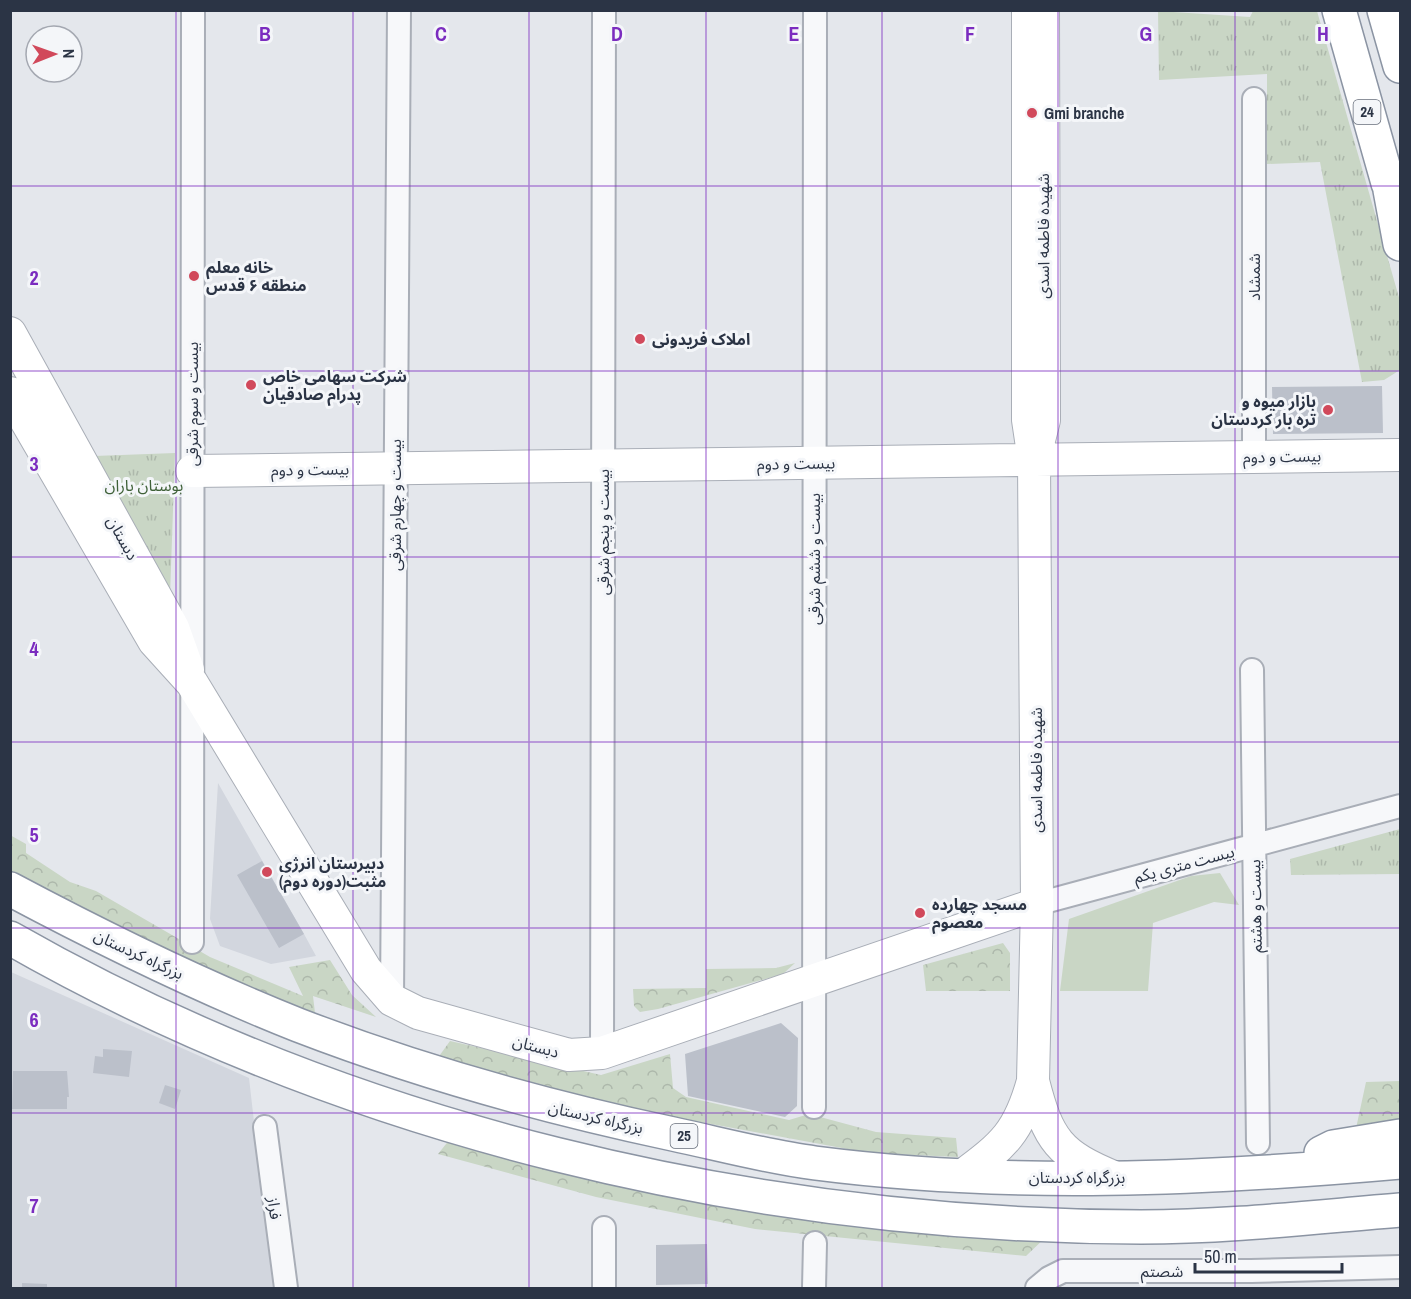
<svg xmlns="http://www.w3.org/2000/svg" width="1411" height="1299" viewBox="0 0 1411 1299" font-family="'Archivo Narrow','Noto Sans Arabic',sans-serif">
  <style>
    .built { fill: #d2d6de }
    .grass { fill: #c9d6c5 }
    .forest { fill: url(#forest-crowns) }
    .park { fill: url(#park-tufts) }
    .building { fill: #bbc0ca }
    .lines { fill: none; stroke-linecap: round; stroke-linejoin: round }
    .street-casing { stroke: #a9aeb7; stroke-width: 26 }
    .secondary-casing { stroke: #a9aeb7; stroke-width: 34 }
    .highway-casing { stroke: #8b94a3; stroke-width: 36 }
    .street { stroke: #f7f8fa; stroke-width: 22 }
    .secondary { stroke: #fff; stroke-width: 32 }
    .highway { stroke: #fff; stroke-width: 33 }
    .grid { fill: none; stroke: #7b2cbf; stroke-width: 1.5; stroke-opacity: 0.55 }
    .poi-dot { fill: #d1495b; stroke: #f4f6f9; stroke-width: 2 }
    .labels { text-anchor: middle; stroke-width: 6; stroke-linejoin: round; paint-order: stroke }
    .shield { fill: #f4f6f9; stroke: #676e7b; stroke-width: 1.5 }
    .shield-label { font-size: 15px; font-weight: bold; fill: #2b3445 }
    .poi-label { font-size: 16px; font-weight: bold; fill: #2b3445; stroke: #f4f6f9; text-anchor: start }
    .street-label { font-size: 16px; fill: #2b3445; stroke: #f4f6f9 }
    .park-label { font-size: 16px; fill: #3f6138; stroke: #f4f6f9 }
    .grid-label { font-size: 20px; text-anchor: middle; font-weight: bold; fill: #7b2cbf; stroke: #f4f6f9; stroke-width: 6; stroke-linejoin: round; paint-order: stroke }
  </style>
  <defs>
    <pattern id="forest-crowns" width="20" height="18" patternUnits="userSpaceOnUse" patternTransform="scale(1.5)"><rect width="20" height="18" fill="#c9d6c5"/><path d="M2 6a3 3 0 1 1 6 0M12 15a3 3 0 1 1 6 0" fill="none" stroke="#adb8ab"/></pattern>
    <pattern id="park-tufts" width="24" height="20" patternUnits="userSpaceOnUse" patternTransform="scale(1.5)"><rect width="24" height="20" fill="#c9d6c5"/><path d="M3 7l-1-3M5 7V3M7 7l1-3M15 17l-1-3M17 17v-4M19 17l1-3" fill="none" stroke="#adb8ab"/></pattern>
  </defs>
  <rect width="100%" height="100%" fill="#e4e7ec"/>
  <!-- built -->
  <path class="built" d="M218,783L304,934L316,956L271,964L220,946L210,919Z
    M11,972L249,1078L273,1288H11Z"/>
  <!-- grass -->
  <path class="grass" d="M1220,873L1239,905L1214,902L1153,923L1148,991H1060L1069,919L1191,876Z"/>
  <!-- forest -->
  <path class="forest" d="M10,835L26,844V853L70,882L96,891L210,957L303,996L289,967L330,960L352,995L376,1017L313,996L315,1013L171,956L11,873Z
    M1003,943L1010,953V991H926L923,965Z
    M795,963L783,974L658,1009L640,1012L634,1006L633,989L706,988V969L776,968Z
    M450,1041L601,1075L670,1054L673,1088L686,1097L789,1120L809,1114L876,1132L956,1138L958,1157L869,1153L603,1104L437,1059Z
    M1400,1081V1124L1355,1133L1366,1082Z
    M450,1139L1047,1236L1026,1256L755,1229L596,1197L438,1154Z"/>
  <!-- park -->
  <path class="park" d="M1158,11L1250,17L1253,11H1317L1400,301V370L1384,380L1362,382L1320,162L1267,164V74L1159,80Z
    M175,453L170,596L94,456Z
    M1400,829V874L1291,875L1290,859Z"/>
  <!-- building -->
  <path class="building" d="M1382,386L1383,433L1273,434L1272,387Z
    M262,861L304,934L279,948L237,875Z
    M781,1023L798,1038L797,1106L785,1117L688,1096L685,1054Z
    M103,1049L132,1051L129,1077L93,1073L95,1056L103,1057Z
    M13,1071H67L69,1097H67V1109H12Z
    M165,1085L181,1090L175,1109L159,1103Z
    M707,1244L708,1284L656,1285V1245Z
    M22,1283L47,1284V1288H22Z"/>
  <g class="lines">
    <defs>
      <path id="street" d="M1254,99V456
        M1252,670L1258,1143
        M1037,904L1400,806
        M192,942L193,10
        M392,1000L399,10
        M602,1053L604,10
        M814,1107L815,10
        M265,1127L286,1288
        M604,1288V1228
        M814,1288L815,1243
        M1037,1288L1049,1278L1063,1271H1251L1400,1267"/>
      <path id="secondary" d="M1028,10V420L1034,460L1044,420L1043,10
        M10,333L173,628L188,670
        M10,393L154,641L192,683L366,970L392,1000L418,1013L569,1055L602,1053L1037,904
        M192,471L1400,455
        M1033,1081L1037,904L1034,460
        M962,1176C1004,1145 1019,1132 1033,1081C1048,1140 1059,1155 1116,1178"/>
      <path id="highway" d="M1339,10L1388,183L1400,212
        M1384,10L1400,66
        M1390,190L1400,244
        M10,889C104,939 200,986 298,1025C420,1072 546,1107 673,1134C720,1144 768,1157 815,1163C1009,1188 1207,1179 1400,1162
        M10,938C347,1131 754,1226 1141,1227C1227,1227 1314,1217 1400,1210
        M1321,1153L1333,1147L1400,1136"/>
    </defs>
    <!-- street casing -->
    <use href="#street" class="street-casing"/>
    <!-- secondary casing -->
    <use href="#secondary" class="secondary-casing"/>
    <!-- highway casing -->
    <use href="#highway" class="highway-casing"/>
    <!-- street -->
    <use href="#street" class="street"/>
    <!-- secondary -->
    <use href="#secondary" class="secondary"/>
    <!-- highway -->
    <use href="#highway" class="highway"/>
  </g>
  <!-- grid -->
  <path class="grid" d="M176,10V1288M353,10V1288M529,10V1288M706,10V1288M882,10V1288M1058,10V1288M1235,10V1288M10,186H1400M10,371H1400M10,557H1400M10,742H1400M10,928H1400M10,1113H1400"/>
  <!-- markers -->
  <g class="poi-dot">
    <circle cx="1032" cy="113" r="6"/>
    <circle cx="194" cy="276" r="6"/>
    <circle cx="640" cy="339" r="6"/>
    <circle cx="251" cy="385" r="6"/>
    <circle cx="1328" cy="410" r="6"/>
    <circle cx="267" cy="872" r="6"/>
    <circle cx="920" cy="913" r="6"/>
  </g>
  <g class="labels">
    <!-- shield labels -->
    <g class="shield">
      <rect x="1353.5" y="100" width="27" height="24" rx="4.5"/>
      <rect x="670.5" y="1124" width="27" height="24" rx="4.5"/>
    </g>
    <g class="shield-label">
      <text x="1367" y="117">24</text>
      <text x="684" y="1141">25</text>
    </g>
    <!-- poi labels -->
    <g class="poi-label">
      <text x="1044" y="119">Gmi branche</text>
      <text x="206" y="273">خانه معلم<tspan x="206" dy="18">منطقه ۶ قدس</tspan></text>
      <text x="652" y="345">املاک فریدونی</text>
      <text x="263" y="382">شرکت سهامی خاص<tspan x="263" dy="18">پدرام صادقیان</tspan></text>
      <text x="1316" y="407" text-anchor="end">بازار میوه و<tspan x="1316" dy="18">تره بار کردستان</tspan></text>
      <text x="279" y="869">دبیرستان انرژی<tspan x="279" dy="18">مثبت(دوره دوم)</tspan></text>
      <text x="932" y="910">مسجد چهارده<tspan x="932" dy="18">معصوم</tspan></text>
    </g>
    <!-- street labels -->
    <g class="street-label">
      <text transform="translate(1043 236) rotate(-90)" y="6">شهیده فاطمه اسدی</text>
      <text transform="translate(1254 277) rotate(-90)" y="6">شمشاد</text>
      <text transform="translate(192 404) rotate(-90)" y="6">بیست و سوم شرقی</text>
      <text transform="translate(1282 456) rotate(-1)" y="6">بیست و دوم</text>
      <text transform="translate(796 463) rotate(-1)" y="6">بیست و دوم</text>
      <text transform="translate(310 469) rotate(-1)" y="6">بیست و دوم</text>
      <text transform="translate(395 505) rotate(-90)" y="6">بیست و چهارم شرقی</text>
      <text transform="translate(603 532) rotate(-90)" y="6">بیست و پنجم شرقی</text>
      <text transform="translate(123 538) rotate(61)" y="6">دبستان</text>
      <text transform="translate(814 559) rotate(-90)" y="6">بیست و ششم شرقی</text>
      <text transform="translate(1036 770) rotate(-90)" y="6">شهیده فاطمه اسدی</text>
      <text transform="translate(1184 864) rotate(-15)" y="6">بیست متری یکم</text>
      <text transform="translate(1255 906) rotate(-91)" y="6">بیست و هشتم</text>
      <text transform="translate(139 954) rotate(25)" y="6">بزرگراه کردستان</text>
      <text transform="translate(536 1046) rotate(15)" y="6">دبستان</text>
      <text transform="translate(596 1117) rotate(13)" y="6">بزرگراه کردستان</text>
      <text x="1077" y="1183">بزرگراه کردستان</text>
      <text transform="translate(275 1208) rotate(83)" y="6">فراز</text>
      <text x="1162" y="1277">شصتم</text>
    </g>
    <!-- park labels -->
    <g class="park-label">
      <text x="144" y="491">بوستان باران</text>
    </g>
  </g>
  <g class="grid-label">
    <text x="265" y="41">B</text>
    <text x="441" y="41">C</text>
    <text x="617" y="41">D</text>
    <text x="794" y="41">E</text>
    <text x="970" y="41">F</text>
    <text x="1146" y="41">G</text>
    <text x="1323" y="41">H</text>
    <text x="34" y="285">2</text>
    <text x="34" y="471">3</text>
    <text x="34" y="656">4</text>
    <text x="34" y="842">5</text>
    <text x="34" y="1027">6</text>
    <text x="34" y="1213">7</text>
  </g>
  <!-- border -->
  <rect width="1411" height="1299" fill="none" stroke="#2b3445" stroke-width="24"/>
  <!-- north arrow -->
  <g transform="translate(54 54) rotate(89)"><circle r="28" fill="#f4f6f9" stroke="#a4a8b1" stroke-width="1.5"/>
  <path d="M0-4.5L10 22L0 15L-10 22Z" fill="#d1495b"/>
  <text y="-9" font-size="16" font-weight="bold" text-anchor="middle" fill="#2b3445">N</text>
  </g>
  <!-- scale -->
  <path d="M1195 1263v9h147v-9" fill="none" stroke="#2b3445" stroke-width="3"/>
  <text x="1204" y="1263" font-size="18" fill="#2b3445" stroke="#f4f6f9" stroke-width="4.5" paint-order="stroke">50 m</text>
</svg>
